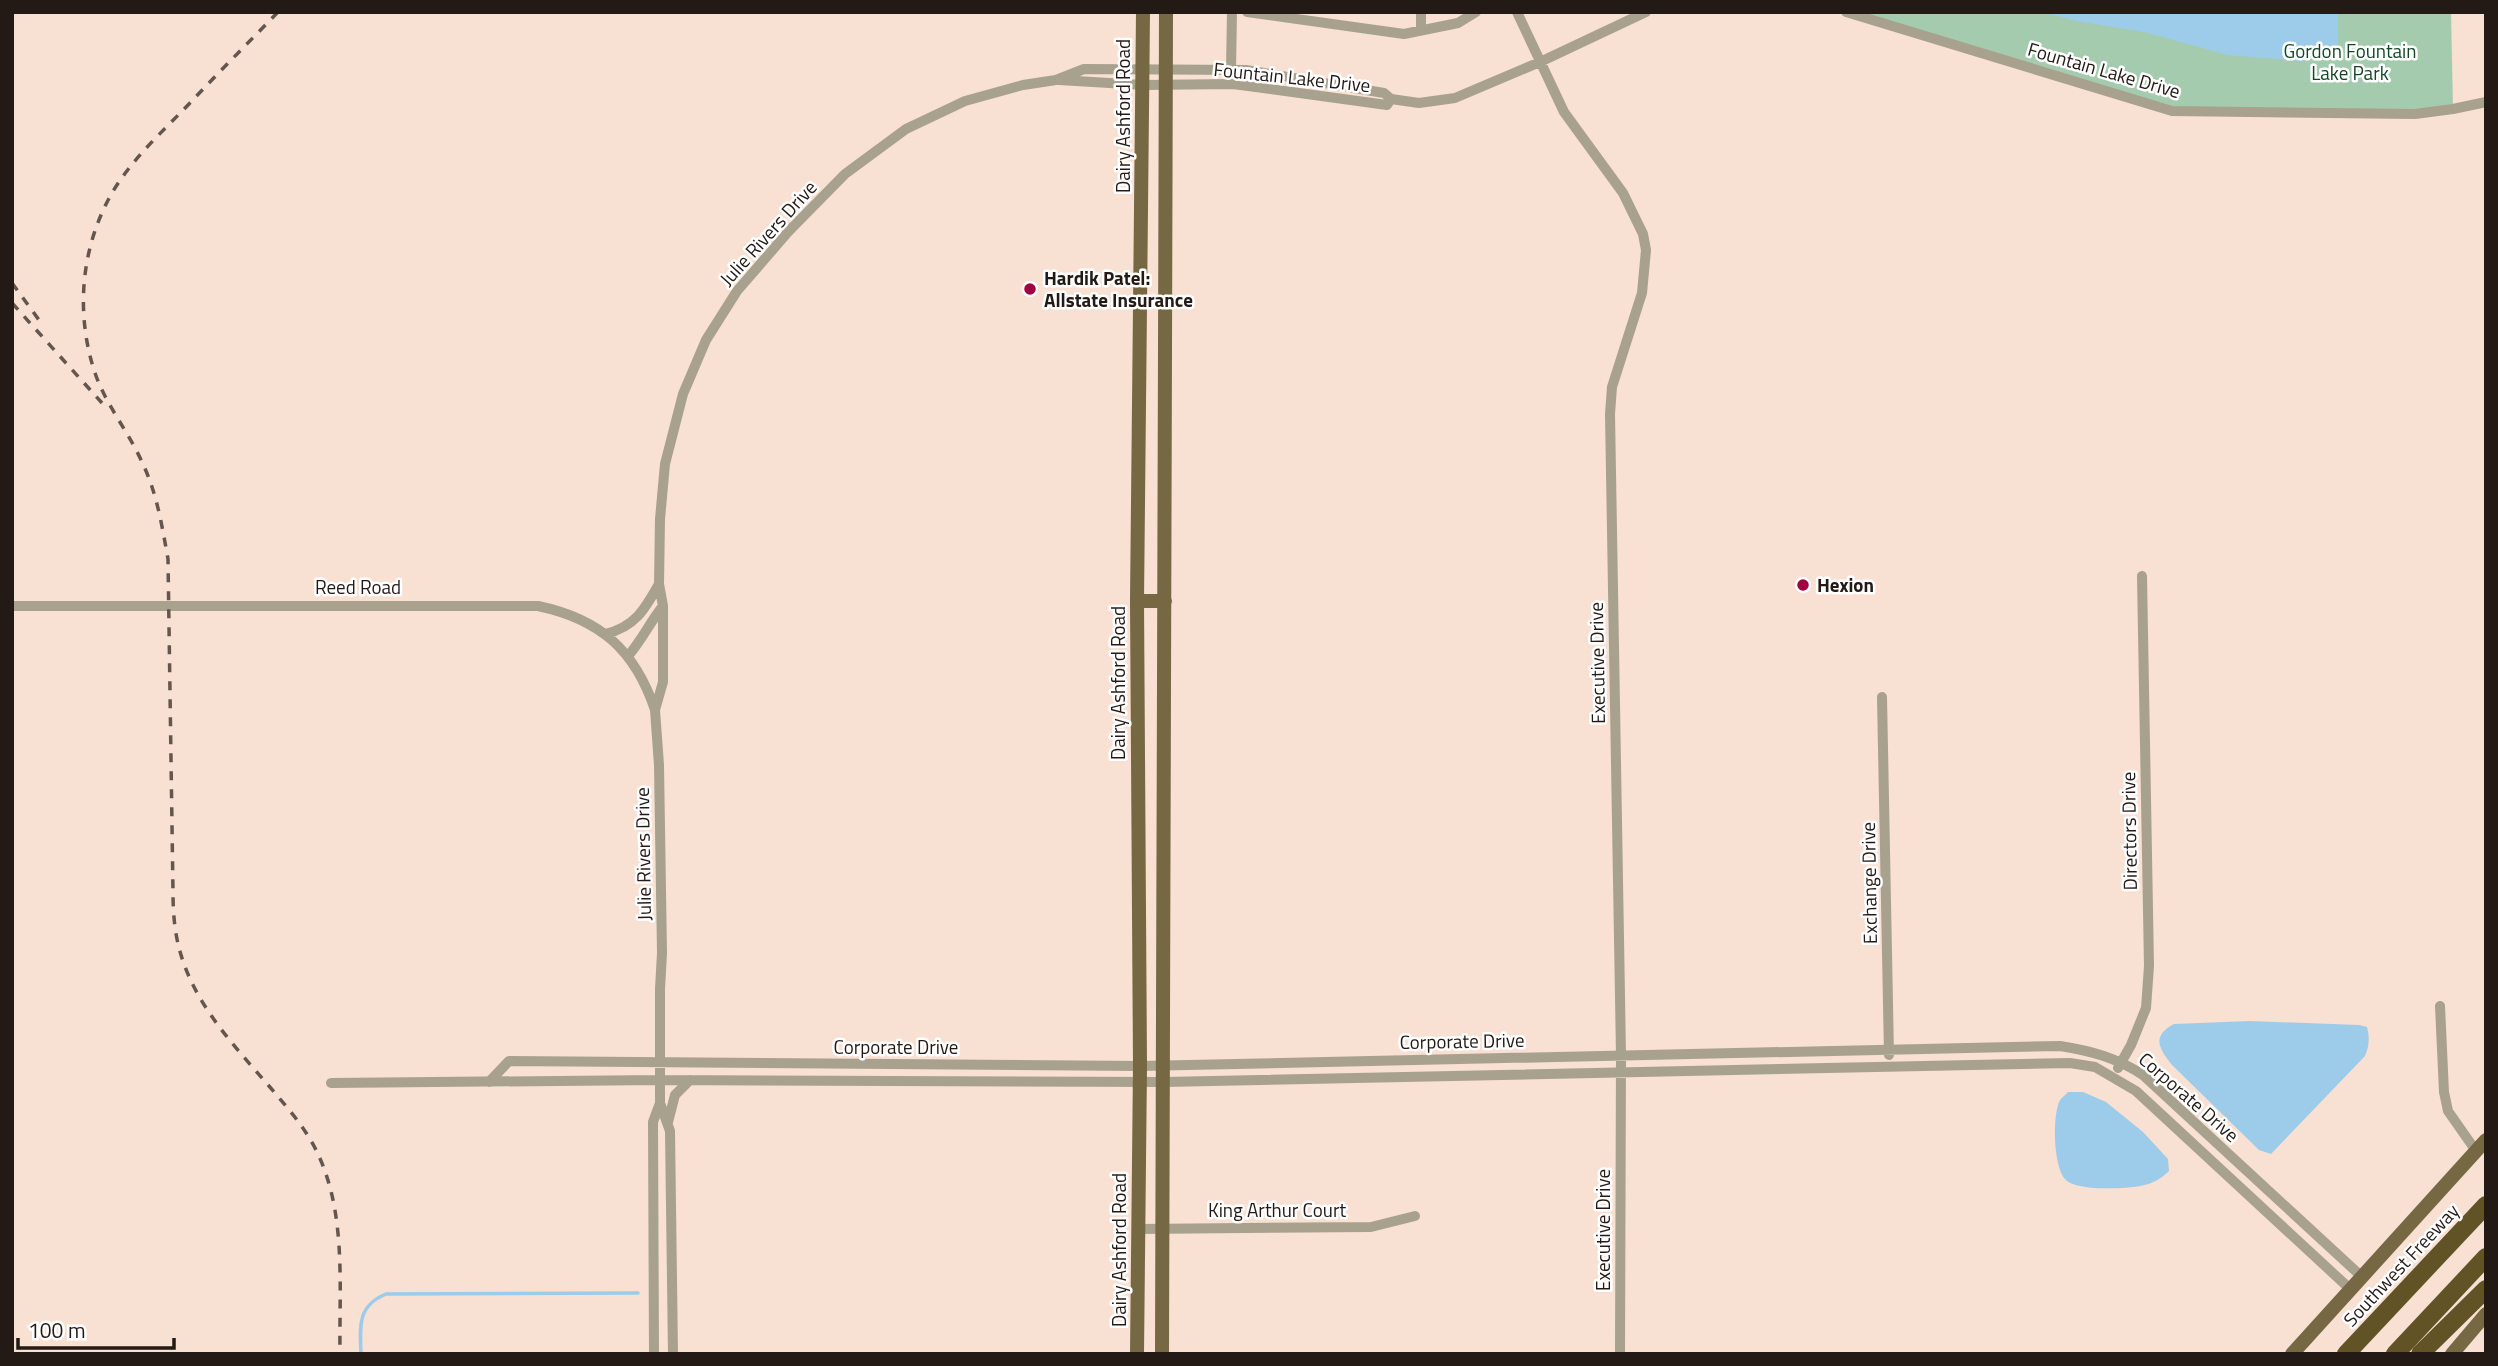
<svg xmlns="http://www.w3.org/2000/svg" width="2498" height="1366" viewBox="0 0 2498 1366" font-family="'Titillium Web',sans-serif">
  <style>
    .green { fill: #a5cbae }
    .water { fill: #9dccea }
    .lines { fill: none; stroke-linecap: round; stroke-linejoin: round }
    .stream { stroke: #9dccea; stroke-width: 3.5 }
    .minor { stroke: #a8a18d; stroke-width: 10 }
    .major { stroke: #756843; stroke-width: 14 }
    .highway { stroke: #625327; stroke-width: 18 }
    .rail { stroke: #64564e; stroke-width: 3.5; stroke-dasharray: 9 9; stroke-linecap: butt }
    .poi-dot { fill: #a00140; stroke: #fff; stroke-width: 2.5 }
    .labels { text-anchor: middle; stroke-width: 5; stroke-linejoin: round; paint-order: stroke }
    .park-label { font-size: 19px; fill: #144626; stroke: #fff }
    .street-label { font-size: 19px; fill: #231a15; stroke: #fff }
    .poi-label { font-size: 19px; font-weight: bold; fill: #231a15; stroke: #fff; text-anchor: start }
  </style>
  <rect width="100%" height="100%" fill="#f8e0d2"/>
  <!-- green -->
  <path class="green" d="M1836,12H2451L2453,109L2172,111L1902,29Z"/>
  <!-- water -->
  <path class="water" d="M2042,12H2338V52L2304,61L2228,55L2144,32L2077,21Z
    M2250,1021L2359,1025L2367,1027C2370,1038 2369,1046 2365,1056L2271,1154L2259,1150L2172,1065C2159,1049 2151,1036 2174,1024Z
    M2068,1092H2083L2106,1102L2143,1132L2168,1159L2169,1171C2161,1179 2152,1184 2140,1186C2124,1189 2077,1191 2066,1180C2053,1168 2052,1115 2060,1100C2062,1097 2066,1095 2068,1092Z"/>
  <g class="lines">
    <!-- stream -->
    <path class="stream" d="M361,1354C360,1326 357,1306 386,1294L638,1293"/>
    <!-- minor -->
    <path class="minor" d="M1247,12L1404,34L1458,23L1476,12
      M1421,12V30
      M1517,12L1564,112L1623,193L1643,234L1646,250L1642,293L1612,387L1610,414L1621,1055L1620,1354
      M1846,12L2172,111L2415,114L2453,109L2486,102
      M1231,69L1232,12
      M1059,80L1143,85L1233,84L1387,105L1391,99
      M12,606H538C600,619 635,650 655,710
      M605,634C635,627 645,609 659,584
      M628,656C642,640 650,622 663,606
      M1882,697L1889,1055
      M2440,1006L2444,1092L2448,1111L2476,1151
      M2118,1068L2131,1045L2146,1008L2149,966L2142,576
      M489,1082L509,1061L1140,1066L2060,1046C2092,1051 2117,1058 2143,1075L2361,1276
      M331,1083L658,1080L1164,1082L2070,1063L2095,1067L2136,1091L2349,1288
      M660,1103L670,1131L673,1354
      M668,1122L675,1095L690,1080
      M1138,1229L1371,1227L1415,1216
      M654,1354L653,1122L660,1103V989L662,953L659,765L655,710L663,682V606L659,584L660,519L665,464L683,394L706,340L737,291L788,232L845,174L906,129L965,101L1023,85L1056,80L1084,69L1246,70L1384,93L1391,99L1419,103L1455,98L1540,62L1646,12"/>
    <!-- major -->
    <path class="major" d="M1137,601H1165
      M1137,1354L1140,1066L1137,601L1143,12
      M1162,1354L1166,12
      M2292,1354L2486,1140
      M2452,1354L2486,1314"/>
    <!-- highway -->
    <path class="highway" d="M2346,1354L2486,1205
      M2395,1354L2486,1257
      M2420,1354L2486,1289"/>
    <!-- rail -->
    <path class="rail" d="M278,12C248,43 218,73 189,104C162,132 132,159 112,193C81,247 75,313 95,373C106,405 128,431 142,462C157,493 162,526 168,559L173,892C173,908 174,924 177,939C189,999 231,1042 269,1086C286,1106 304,1126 316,1150C347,1212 339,1286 340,1354
      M12,283L39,320
      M12,303L102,403"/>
  </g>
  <!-- markers -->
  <g class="poi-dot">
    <circle cx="1030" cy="289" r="7"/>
    <circle cx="1803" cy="585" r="7"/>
  </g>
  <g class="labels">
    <!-- park labels -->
    <g class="park-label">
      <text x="2350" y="58">Gordon Fountain<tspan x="2350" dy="22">Lake Park</tspan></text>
    </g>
    <!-- street labels -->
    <g class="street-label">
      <text transform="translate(2104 70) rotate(16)" y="7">Fountain Lake Drive</text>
      <text transform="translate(1292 77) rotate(6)" y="7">Fountain Lake Drive</text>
      <text transform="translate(1123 116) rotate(-90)" y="7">Dairy Ashford Road</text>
      <text transform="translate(768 233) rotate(-48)" y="7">Julie Rivers Drive</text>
      <text x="358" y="594">Reed Road</text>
      <text transform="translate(1597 663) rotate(-91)" y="7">Executive Drive</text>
      <text transform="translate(1118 683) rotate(-90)" y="7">Dairy Ashford Road</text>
      <text transform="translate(2129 831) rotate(-91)" y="7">Directors Drive</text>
      <text transform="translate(643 854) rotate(-91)" y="7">Julie Rivers Drive</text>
      <text transform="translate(1869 883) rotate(-91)" y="7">Exchange Drive</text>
      <text transform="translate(1462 1041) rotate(-1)" y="7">Corporate Drive</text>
      <text x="896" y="1054">Corporate Drive</text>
      <text transform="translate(2189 1097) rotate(41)" y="7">Corporate Drive</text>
      <text x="1277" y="1217">King Arthur Court</text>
      <text transform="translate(1603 1230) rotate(-90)" y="7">Executive Drive</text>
      <text transform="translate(1119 1250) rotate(-90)" y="7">Dairy Ashford Road</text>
      <text transform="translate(2401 1265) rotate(-47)" y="7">Southwest Freeway</text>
    </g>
    <!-- poi labels -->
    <g class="poi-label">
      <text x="1044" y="285">Hardik Patel:<tspan x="1044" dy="22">Allstate Insurance</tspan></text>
      <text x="1817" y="592">Hexion</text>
    </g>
  </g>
  <!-- border -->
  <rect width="2498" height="1366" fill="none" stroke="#231a15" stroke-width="28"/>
  <!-- scale -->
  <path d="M18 1338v10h156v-10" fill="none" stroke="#231a15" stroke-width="3.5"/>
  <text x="28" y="1338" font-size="21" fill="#231a15" stroke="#ffffff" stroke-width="5" paint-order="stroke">100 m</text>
</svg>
